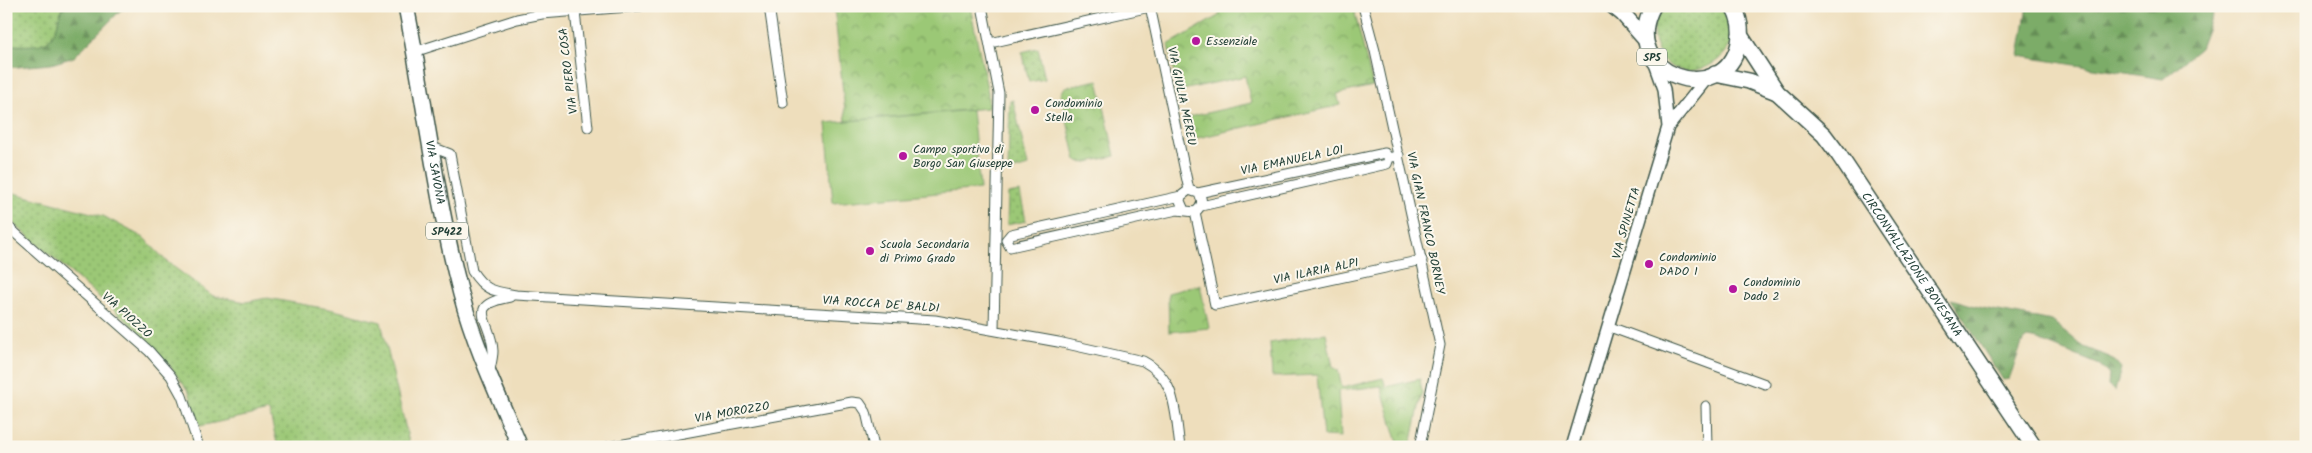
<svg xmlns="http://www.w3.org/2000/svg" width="2312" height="453" viewBox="0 0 2312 453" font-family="Kalam,sans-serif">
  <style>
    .grass { fill: url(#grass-dots); stroke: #5d8255 }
    .forest { fill: url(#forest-firs); stroke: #4e744e }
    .park { fill: url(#park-crowns); stroke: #5d8255 }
    .pitch { fill: #9bc876; stroke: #5d8255 }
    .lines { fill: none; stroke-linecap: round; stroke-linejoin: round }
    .minor-casing { stroke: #3e5548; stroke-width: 11 }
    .tertiary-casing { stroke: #3e5548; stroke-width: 14 }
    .primary-casing { stroke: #3e5548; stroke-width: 18 }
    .minor { stroke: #fff; stroke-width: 9 }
    .tertiary { stroke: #fff; stroke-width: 11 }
    .primary { stroke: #fff; stroke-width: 15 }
    .poi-dot { fill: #b5179e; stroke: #fbf7ec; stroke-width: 2 }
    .labels { text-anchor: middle; stroke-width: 4; stroke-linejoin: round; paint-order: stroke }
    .shield { fill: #fbf7ec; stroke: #61756b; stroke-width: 1 }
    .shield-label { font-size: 11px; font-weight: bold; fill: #1f3d34 }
    .poi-label { font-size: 12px; fill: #1f3d34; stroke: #fbf7ec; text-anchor: start }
    .street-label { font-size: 12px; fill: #1f3d34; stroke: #fbf7ec }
  </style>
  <defs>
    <pattern id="grass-dots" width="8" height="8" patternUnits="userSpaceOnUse" patternTransform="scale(1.25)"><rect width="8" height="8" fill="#9bc876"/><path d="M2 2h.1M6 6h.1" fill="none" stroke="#7ea462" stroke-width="1.8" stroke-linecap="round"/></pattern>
    <pattern id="forest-firs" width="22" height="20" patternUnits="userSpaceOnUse" patternTransform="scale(1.25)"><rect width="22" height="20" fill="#7cac67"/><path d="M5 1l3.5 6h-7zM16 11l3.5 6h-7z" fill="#658d56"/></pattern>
    <pattern id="park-crowns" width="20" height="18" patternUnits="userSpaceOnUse" patternTransform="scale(1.25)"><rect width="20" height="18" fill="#9bc876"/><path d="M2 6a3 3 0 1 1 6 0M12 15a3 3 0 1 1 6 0" fill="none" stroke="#7ea462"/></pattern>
  </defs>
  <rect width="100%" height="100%" fill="#fbf7ec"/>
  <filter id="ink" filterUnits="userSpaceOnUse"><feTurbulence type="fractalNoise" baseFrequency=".02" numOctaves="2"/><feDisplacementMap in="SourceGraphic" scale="10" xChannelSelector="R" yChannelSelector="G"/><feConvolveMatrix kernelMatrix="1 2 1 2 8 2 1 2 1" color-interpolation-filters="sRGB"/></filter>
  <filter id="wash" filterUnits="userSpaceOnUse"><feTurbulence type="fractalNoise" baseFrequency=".0096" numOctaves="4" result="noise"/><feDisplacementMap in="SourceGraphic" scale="20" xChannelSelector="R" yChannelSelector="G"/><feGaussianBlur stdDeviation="1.12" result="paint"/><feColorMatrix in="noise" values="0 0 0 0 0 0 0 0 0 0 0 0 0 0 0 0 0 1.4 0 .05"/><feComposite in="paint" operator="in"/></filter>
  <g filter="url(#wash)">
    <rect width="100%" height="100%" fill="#eedebc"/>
    <!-- grass -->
    <path class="grass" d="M6,6H62C53,49 47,46 6,45Z
      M1664,6H1722C1764,54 1671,103 1655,43C1652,30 1654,16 1664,6Z
      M1038,48L1045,79L1029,82L1022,52Z
      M1013,100L1028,166L1008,172L1010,101Z
      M6,191L103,216L144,238L167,262L213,296L246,302L267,298L334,310L381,322L410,447H278L269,411L200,426L189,392L169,365L135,328L6,217Z
      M1020,192L1026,221L1007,225L1008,194Z"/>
    <!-- forest -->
    <path class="forest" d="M62,6H131L121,10L74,57L51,64L6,68V45C47,46 53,49 62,6Z
      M2027,6H2216L2200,48L2163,79L2019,56Z
      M1951,299L1982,308L2052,321L2084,347L2112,358L2121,368L2115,391L2108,386L2109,375L2100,365L2038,340L2027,338L2023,341L2009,379L2003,380Z"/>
    <!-- park -->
    <path class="park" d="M834,6H970L988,93V108L846,121Z
      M1215,6H1353L1373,86L1337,94L1340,105L1189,140L1184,118L1251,103L1245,76L1178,91L1168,45L1220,15Z
      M1098,80L1115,156L1083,163L1076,160L1061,94L1065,87Z
      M1200,285L1209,328L1169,332L1168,293Z
      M1326,333L1333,367L1338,370L1342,388L1383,378L1386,387L1420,379L1422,393L1411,445L1398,443L1381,386L1338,391L1341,437L1323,436L1317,375L1272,377L1270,343Z"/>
    <!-- pitch -->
    <path class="pitch" d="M972,110L980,189L833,203L826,123Z"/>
  </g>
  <g filter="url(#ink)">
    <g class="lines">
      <defs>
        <path id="minor" d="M769,6L783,103
          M982,6L999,93L994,329
          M1150,6L1189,190
          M1363,6L1375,51L1440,345L1420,447
          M575,12L588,127
          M990,43L1150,7
          M414,52L517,19L542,14L641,6
          M432,147L450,154L472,271C485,291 493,291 516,295L935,320L1058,342L1143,361C1177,379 1175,413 1180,447
          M1198,193L1385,153L1389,158
          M1201,206L1387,164L1389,158L1399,155
          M1195,212L1215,305L1422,260
          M6,225L149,351L171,376L182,396L199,447
          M1006,240L1010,247L1177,210L1195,212C1202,207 1204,200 1198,193L1189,190L1181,196L1180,201L1184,210
          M1006,240L1011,234L1181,196
          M1610,327L1765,384
          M490,370C491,364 493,357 493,351C492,320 463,306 510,297
          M1706,406L1707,447
          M608,447L852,402L860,403L866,412L874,447"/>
        <path id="tertiary" d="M1668,127L1708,77
          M1572,447L1668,127L1664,89L1654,61"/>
        <g id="primary">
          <path id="s1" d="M406,6C425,102 436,200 461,294C475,347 499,397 520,447"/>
          <path d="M1613,6L1623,14L1645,39"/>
          <path d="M1653,6C1616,75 1724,111 1739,43C1742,30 1740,18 1733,6"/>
          <path id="s2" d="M1740,35L1777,92L1824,135L1839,155L2034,447"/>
          <path d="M1715,74L1749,81L1777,92"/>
        </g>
      </defs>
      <!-- minor casing -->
      <use href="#minor" class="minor-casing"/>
      <!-- tertiary casing -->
      <use href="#tertiary" class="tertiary-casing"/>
      <!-- primary casing -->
      <use href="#primary" class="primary-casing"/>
      <!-- minor -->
      <use href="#minor" class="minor"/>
      <!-- tertiary -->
      <use href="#tertiary" class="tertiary"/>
      <!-- primary -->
      <use href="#primary" class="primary"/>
    </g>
  </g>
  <!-- markers -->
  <g class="poi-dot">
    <circle cx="1196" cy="41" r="5"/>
    <circle cx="1035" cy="110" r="5"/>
    <circle cx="903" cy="156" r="5"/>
    <circle cx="870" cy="251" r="5"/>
    <circle cx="1649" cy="264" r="5"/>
    <circle cx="1733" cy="289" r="5"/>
  </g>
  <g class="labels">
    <!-- shield labels -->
    <g class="shield">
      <rect x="1637" y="48.5" width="30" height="17" rx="4"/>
      <rect x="426" y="222.5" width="42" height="17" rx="4"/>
    </g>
    <g class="shield-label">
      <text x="1652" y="61">SP5</text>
      <text x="447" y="235">SP422</text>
    </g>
    <!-- poi labels -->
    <g class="poi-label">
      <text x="1206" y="45">Essenziale</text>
      <text x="1045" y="107">Condominio<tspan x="1045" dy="14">Stella</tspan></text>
      <text x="913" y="153">Campo sportivo di<tspan x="913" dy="14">Borgo San Giuseppe</tspan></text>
      <text x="880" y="248">Scuola Secondaria<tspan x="880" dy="14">di Primo Grado</tspan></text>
      <text x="1659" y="261">Condominio<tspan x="1659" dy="14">DADO 1</tspan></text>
      <text x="1743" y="286">Condominio<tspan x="1743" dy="14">Dado 2</tspan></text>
    </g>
    <!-- street labels -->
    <g class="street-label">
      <text transform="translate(568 71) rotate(-97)" y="4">VIA PIERO COSA</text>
      <text transform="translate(1182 96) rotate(78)" y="4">VIA GIULIA MEREU</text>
      <text transform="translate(1292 160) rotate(-12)" y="4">VIA EMANUELA LOI</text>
      <text dy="4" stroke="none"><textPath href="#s1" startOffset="169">VIA SAVONA</textPath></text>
      <text transform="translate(1426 223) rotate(78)" y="4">VIA GIAN FRANCO BORNEY</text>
      <text transform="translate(1626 223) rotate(-74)" y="4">VIA SPINETTA</text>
      <text dy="4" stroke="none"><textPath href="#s2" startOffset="288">CIRCONVALLAZIONE BOVESANA</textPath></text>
      <text transform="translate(1316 271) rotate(-12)" y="4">VIA ILARIA ALPI</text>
      <text transform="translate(881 304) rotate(4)" y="4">VIA ROCCA DE' BALDI</text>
      <text transform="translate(127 315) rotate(42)" y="4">VIA PIOZZO</text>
      <text transform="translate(732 412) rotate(-10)" y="4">VIA MOROZZO</text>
    </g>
  </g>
  <!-- margin -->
  <rect width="2312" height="453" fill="none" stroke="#fbf7ec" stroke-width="25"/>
</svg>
